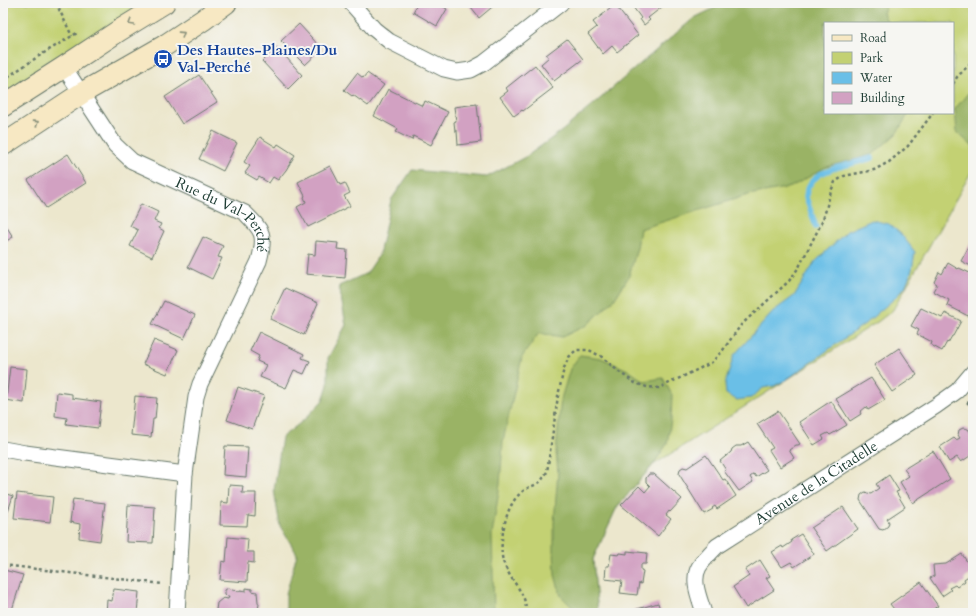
<svg xmlns="http://www.w3.org/2000/svg" width="976" height="616" viewBox="0 0 976 616" font-family="Cardo,serif">
  <style>
    .green { fill: #c3d173; stroke: #718754; fill-rule: evenodd }
    .forest { fill: #9ab365; stroke: #5c784c }
    .water { fill: #6abfe7; stroke: #447e8e }
    .lines { fill: none; stroke-linecap: round; stroke-linejoin: round }
    .stream { stroke: #6abfe7; stroke-width: 5.5 }
    .building { fill: #d2a1c2 }
    .street-casing { stroke: #67786a; stroke-width: 17 }
    .secondary-casing { stroke: #67786a; stroke-width: 23 }
    .path { stroke: #67786a; stroke-width: 2.5; stroke-dasharray: 3 3; stroke-linecap: butt }
    .street { stroke: #fff; stroke-width: 15 }
    .secondary { stroke: #f7e8c3; stroke-width: 21 }
    .oneway { stroke: #8b927c }
    .labels { text-anchor: middle; stroke-width: 4; stroke-linejoin: round; paint-order: stroke }
    .transit-label { font-size: 15px; font-weight: bold; fill: #164399; stroke: #f6f6f2; text-anchor: start }
    .street-label { font-size: 15px; fill: #1f3d34; stroke: #f6f6f2 }
  </style>
  <rect width="100%" height="100%" fill="#f6f6f2"/>
  <filter id="ink" filterUnits="userSpaceOnUse"><feTurbulence type="fractalNoise" baseFrequency=".025" numOctaves="2"/><feDisplacementMap in="SourceGraphic" scale="8" xChannelSelector="R" yChannelSelector="G"/><feConvolveMatrix kernelMatrix="1 2 1 2 8 2 1 2 1" color-interpolation-filters="sRGB"/></filter>
  <filter id="wash" filterUnits="userSpaceOnUse"><feTurbulence type="fractalNoise" baseFrequency=".012" numOctaves="4" result="noise"/><feDisplacementMap in="SourceGraphic" scale="16" xChannelSelector="R" yChannelSelector="G"/><feGaussianBlur stdDeviation="0.9" result="paint"/><feColorMatrix in="noise" values="0 0 0 0 0 0 0 0 0 0 0 0 0 0 0 0 0 1.4 0 .05"/><feComposite in="paint" operator="in"/></filter>
  <g filter="url(#wash)">
    <rect width="100%" height="100%" fill="#ece7cd"/>
    <!-- green -->
    <path class="green" d="M3,3H164L3,106Z
      M767,3H973V169L893,310L879,321L653,465L617,507L593,559L596,601L598,613H294L472,188L527,165ZM825,23H953V113H825Z"/>
    <!-- forest -->
    <path class="forest" d="M725,3H887L883,13L888,23H825V113H909L896,134L872,155L826,167L791,187L748,195L640,229L637,248L629,276L614,300L587,325L562,337L539,333L522,357L503,441L500,484L492,535L494,613H286V594L297,554L280,526L274,490L282,437L304,420L323,400L328,385V358L346,325L339,286L367,273L379,255L391,200L412,170L487,177L527,156L563,130L594,104L640,64L694,18Z
      M973,87V144L971,145L957,132L955,109Z
      M580,355L601,358L628,370L644,381L663,378L672,395L671,420L667,444L653,465L617,507L593,559L598,613H575L573,608L561,596L555,575L554,549V523L558,472L556,452L561,399L570,369Z"/>
    <!-- water -->
    <path class="water" d="M872,220L889,224L901,234L915,252L912,270L905,287L895,298L866,323L786,380L774,386L763,388L751,398L737,400L726,394L725,384L734,355L775,310L794,296L815,262L847,231Z"/>
    <g class="lines">
      <!-- stream -->
      <path class="stream" d="M816,227L806,197L807,189L812,181L820,174L835,168L872,158"/>
    </g>
    <g id="blocks">
      <!-- building -->
      <path class="building" d="M418,3H437L447,9L437,26L413,12Z
        M467,3H497L479,18Z
        M630,3H667L648,18L650,20L644,25L640,19L641,18Z
        M615,5L638,35L617,52L612,46L603,54L588,34L597,27L593,22Z
        M299,24L322,49L305,65L281,41Z
        M567,39L583,59L554,81L541,64L549,57L546,55Z
        M277,47L302,75L288,89L262,61Z
        M535,65L553,88L523,111L522,110L514,116L500,97L508,91L506,88Z
        M357,73L363,78L367,73L384,85L368,106L353,95L352,96L344,90Z
        M199,75L217,102L182,124L165,97Z
        M388,89L423,106L425,101L448,112L431,145L413,136L412,140L396,132L398,129L374,116Z
        M477,104L481,142L458,145L457,131H455L454,122L456,121L454,107Z
        M213,131L237,143L223,171L199,159Z
        M260,137L276,147L278,144L295,155L286,170L278,180L273,177L269,183L259,177L257,180L245,173L250,166L244,162Z
        M68,154L86,183L46,208L28,180Z
        M330,166L340,185L345,183L350,193L344,196L350,206L308,227L297,207L306,202L304,197L305,196L298,182Z
        M141,204L158,212L154,221L161,224L159,228L164,231L152,257L130,246L138,230L130,226Z
        M3,221L13,237L3,243Z
        M203,237L223,246L218,257L222,258L212,279L188,267Z
        M973,239V267L961,261Z
        M316,241L338,243L337,249L347,250L345,278L306,274L308,254L315,255Z
        M948,263L958,269L959,268L972,274L971,276L973,277V306L968,316L947,305L949,300L933,291L937,284L934,282L939,272L942,274Z
        M285,288L318,303L304,335L270,319Z
        M164,301L195,315L184,339L152,324Z
        M921,308L942,318L945,313L961,321L953,336H952L948,343L947,342L942,351L931,345L932,342L917,334L919,330L911,326Z
        M259,332L304,354L302,358L310,361L304,374L294,370L286,388L260,377L266,365L257,361L259,356L250,351Z
        M154,340L178,350L167,374L143,364Z
        M899,348L917,375L892,392L874,365Z
        M10,367L27,369L24,403L6,400Z
        M871,378L885,400L868,410L866,407L860,412L861,414L850,421L836,399Z
        M238,387L264,396L252,429L227,420Z
        M57,392L72,394V398L101,402L98,428L66,424L67,418L55,416Z
        M135,396L157,398L155,419H153L151,437L131,435Z
        M831,401L847,425L830,435L828,433L822,436L824,439L814,445L799,422Z
        M778,411L800,444L798,445H796L789,450L794,458L780,467L769,450L773,448L757,424Z
        M963,428L968,429L971,433L972,432L973,434V454L961,462L957,457L949,462L940,447L954,438L956,440L960,438L958,435L959,430Z
        M748,442L767,470L756,477L754,474L750,477L753,482L739,491L724,471L726,470L720,461L731,452L732,449L736,446H741Z
        M225,446L248,447L246,477L223,475Z
        M933,451L950,479L913,503L900,482L909,476L904,469Z
        M706,455L723,480L725,479L736,496L717,509L715,506L712,508L713,509L704,514L679,474L680,469L683,467L687,468Z
        M649,474H654L682,499L670,512L669,511L666,515L671,519L658,536L621,505L639,486L645,492L650,486L646,482V478Z
        M889,475L899,491L896,492L905,507L887,519L889,522L888,526L883,530L879,529L860,500L861,495L865,492L871,494L879,488L876,484Z
        M229,485L243,486L242,493H256L255,516L248,515L247,526L220,525L221,502L228,503Z
        M3,493L13,496L3,526Z
        M17,493L53,497L50,522L14,518Z
        M73,499L105,503L100,541L79,538L80,524L70,522Z
        M128,505L155,507L153,543L126,542Z
        M843,507L858,529L827,551L811,528Z
        M801,534L814,554L794,567L791,562L782,567L772,552L782,546L783,548L792,542L791,540Z
        M228,537L248,539L247,552H254V563L248,562L247,582L220,580L222,561L226,562Z
        M627,551L647,553L646,564H641V570L643,571L641,584L639,583L637,595L620,593L622,581L605,579L606,566H609L611,554L619,555L620,553L627,554Z
        M962,554L973,571V573L964,579L965,581L957,587L955,585L949,588L951,590L942,596L930,578L934,576L933,565L946,564Z
        M760,560L770,576L766,578L774,590L746,608L733,587L749,576L745,570Z
        M4,570L23,575L11,613H3V571L4,572Z
        M921,582L938,606L927,613H897L890,604Z
        M228,588L231,589L232,590L240,591V590L246,591V588L252,589V591L257,592L258,602L259,604L258,610L256,613H219L216,610L217,603L223,598L228,599L229,596H227L225,594V590Z
        M114,589L139,592L137,613H106L107,600L112,601Z
        M658,603L661,613H635L634,610Z"/>
    </g>
  </g>
  <g filter="url(#ink)">
    <use href="#blocks" fill-opacity="0" stroke="#67786a" stroke-width="1"/>
    <g class="lines">
      <defs>
        <g id="street">
          <path d="M351,3L374,29L389,41L444,69L457,72L471,70L484,63L561,3"/>
          <path id="s1" d="M64,67L115,145L132,161L245,213C263,231 266,235 259,261L200,384L196,397L185,474L177,613"/>
          <path d="M3,449L25,453L185,474"/>
          <path id="s2" d="M704,613C700,599 691,581 699,567C704,559 711,552 717,546L936,406L957,391L973,372"/>
        </g>
        <path id="secondary" d="M3,106L64,67L120,30L164,3
          M3,145L82,93L164,46L203,20L226,3"/>
      </defs>
      <!-- street casing -->
      <use href="#street" class="street-casing"/>
      <!-- secondary casing -->
      <use href="#secondary" class="secondary-casing"/>
      <!-- path -->
      <path class="path" d="M56,3L72,36
        M3,80L39,56L77,33
        M953,84L957,77L973,61
        M967,402L973,408
        M3,565L163,584
        M526,613C527,595 516,587 508,572C506,569 504,564 503,561C499,547 504,517 512,504C515,498 520,493 526,489C531,486 536,485 540,482C543,479 545,475 547,472L558,396L564,368L569,357L576,350H589L602,357L619,372L635,383L647,387L659,388L711,363L723,350L741,325L789,281L799,267L823,220L831,191L835,182L844,176L874,170L889,162L908,146L933,113"/>
      <!-- street -->
      <use href="#street" class="street"/>
      <!-- secondary -->
      <use href="#secondary" class="secondary"/>
    </g>
    <!-- one-way arrows -->
    <defs><path id="oneway-chevron" d="M-2-3.5L2.5 0L-2 3.5" fill="none" stroke-width="1.6" stroke-linecap="round" stroke-linejoin="round"/></defs>
    <g class="oneway">
      <use href="#oneway-chevron" transform="translate(131 23) rotate(149)"/>
      <use href="#oneway-chevron" transform="translate(182 34) rotate(-33)"/>
      <use href="#oneway-chevron" transform="translate(36 123) rotate(-33)"/>
    </g>
  </g>
  <!-- icons -->
  <defs>
    <symbol id="bus-disc" viewBox="-11 -11 22 22"><circle r="9.5" fill="#1a4fb4" stroke="#f6f6f2"/><path d="M-5-6H5V4H4V6H2V4H-2V6H-4V4H-5ZM-3.5-4V0h7V-4ZM-3.5 1.2v1.5H-2V1.2ZM2 1.2v1.5H3.5V1.2Z" fill="#fff"/></symbol>
  </defs>
  <g fill-rule="evenodd">
    <use href="#bus-disc" x="152" y="48" width="22" height="22"/>
  </g>
  <g class="labels">
    <!-- transit labels -->
    <g class="transit-label">
      <text x="177" y="55">Des Hautes-Plaines/Du<tspan x="177" dy="17">Val-Perché</tspan></text>
    </g>
    <!-- street labels -->
    <g class="street-label">
      <text dy="5" stroke="none"><textPath href="#s1" startOffset="226">Rue du Val-Perché</textPath></text>
      <text dy="5" stroke="none"><textPath href="#s2" startOffset="193">Avenue de la Citadelle</textPath></text>
    </g>
  </g>
  <!-- margin -->
  <rect width="976" height="616" fill="none" stroke="#f6f6f2" stroke-width="16"/>
  <!-- legend -->
  <rect x="824" y="22" width="130" height="92" fill="#f6f6f2" stroke="#a0aca6"/>
  <rect x="832" y="35" width="20" height="6" fill="#f7e8c3" stroke="#a0aca6"/>
  <text x="860" y="42" font-size="12" fill="#1f3d34">Road</text>
  <rect x="832" y="52" width="20" height="12" fill="#c3d173" stroke="#a0aca6"/>
  <text x="860" y="62" font-size="12" fill="#1f3d34">Park</text>
  <rect x="832" y="72" width="20" height="12" fill="#6abfe7" stroke="#a0aca6"/>
  <text x="860" y="82" font-size="12" fill="#1f3d34">Water</text>
  <rect x="832" y="92" width="20" height="12" fill="#d2a1c2" stroke="#a0aca6"/>
  <text x="860" y="102" font-size="12" fill="#1f3d34">Building</text>
</svg>
